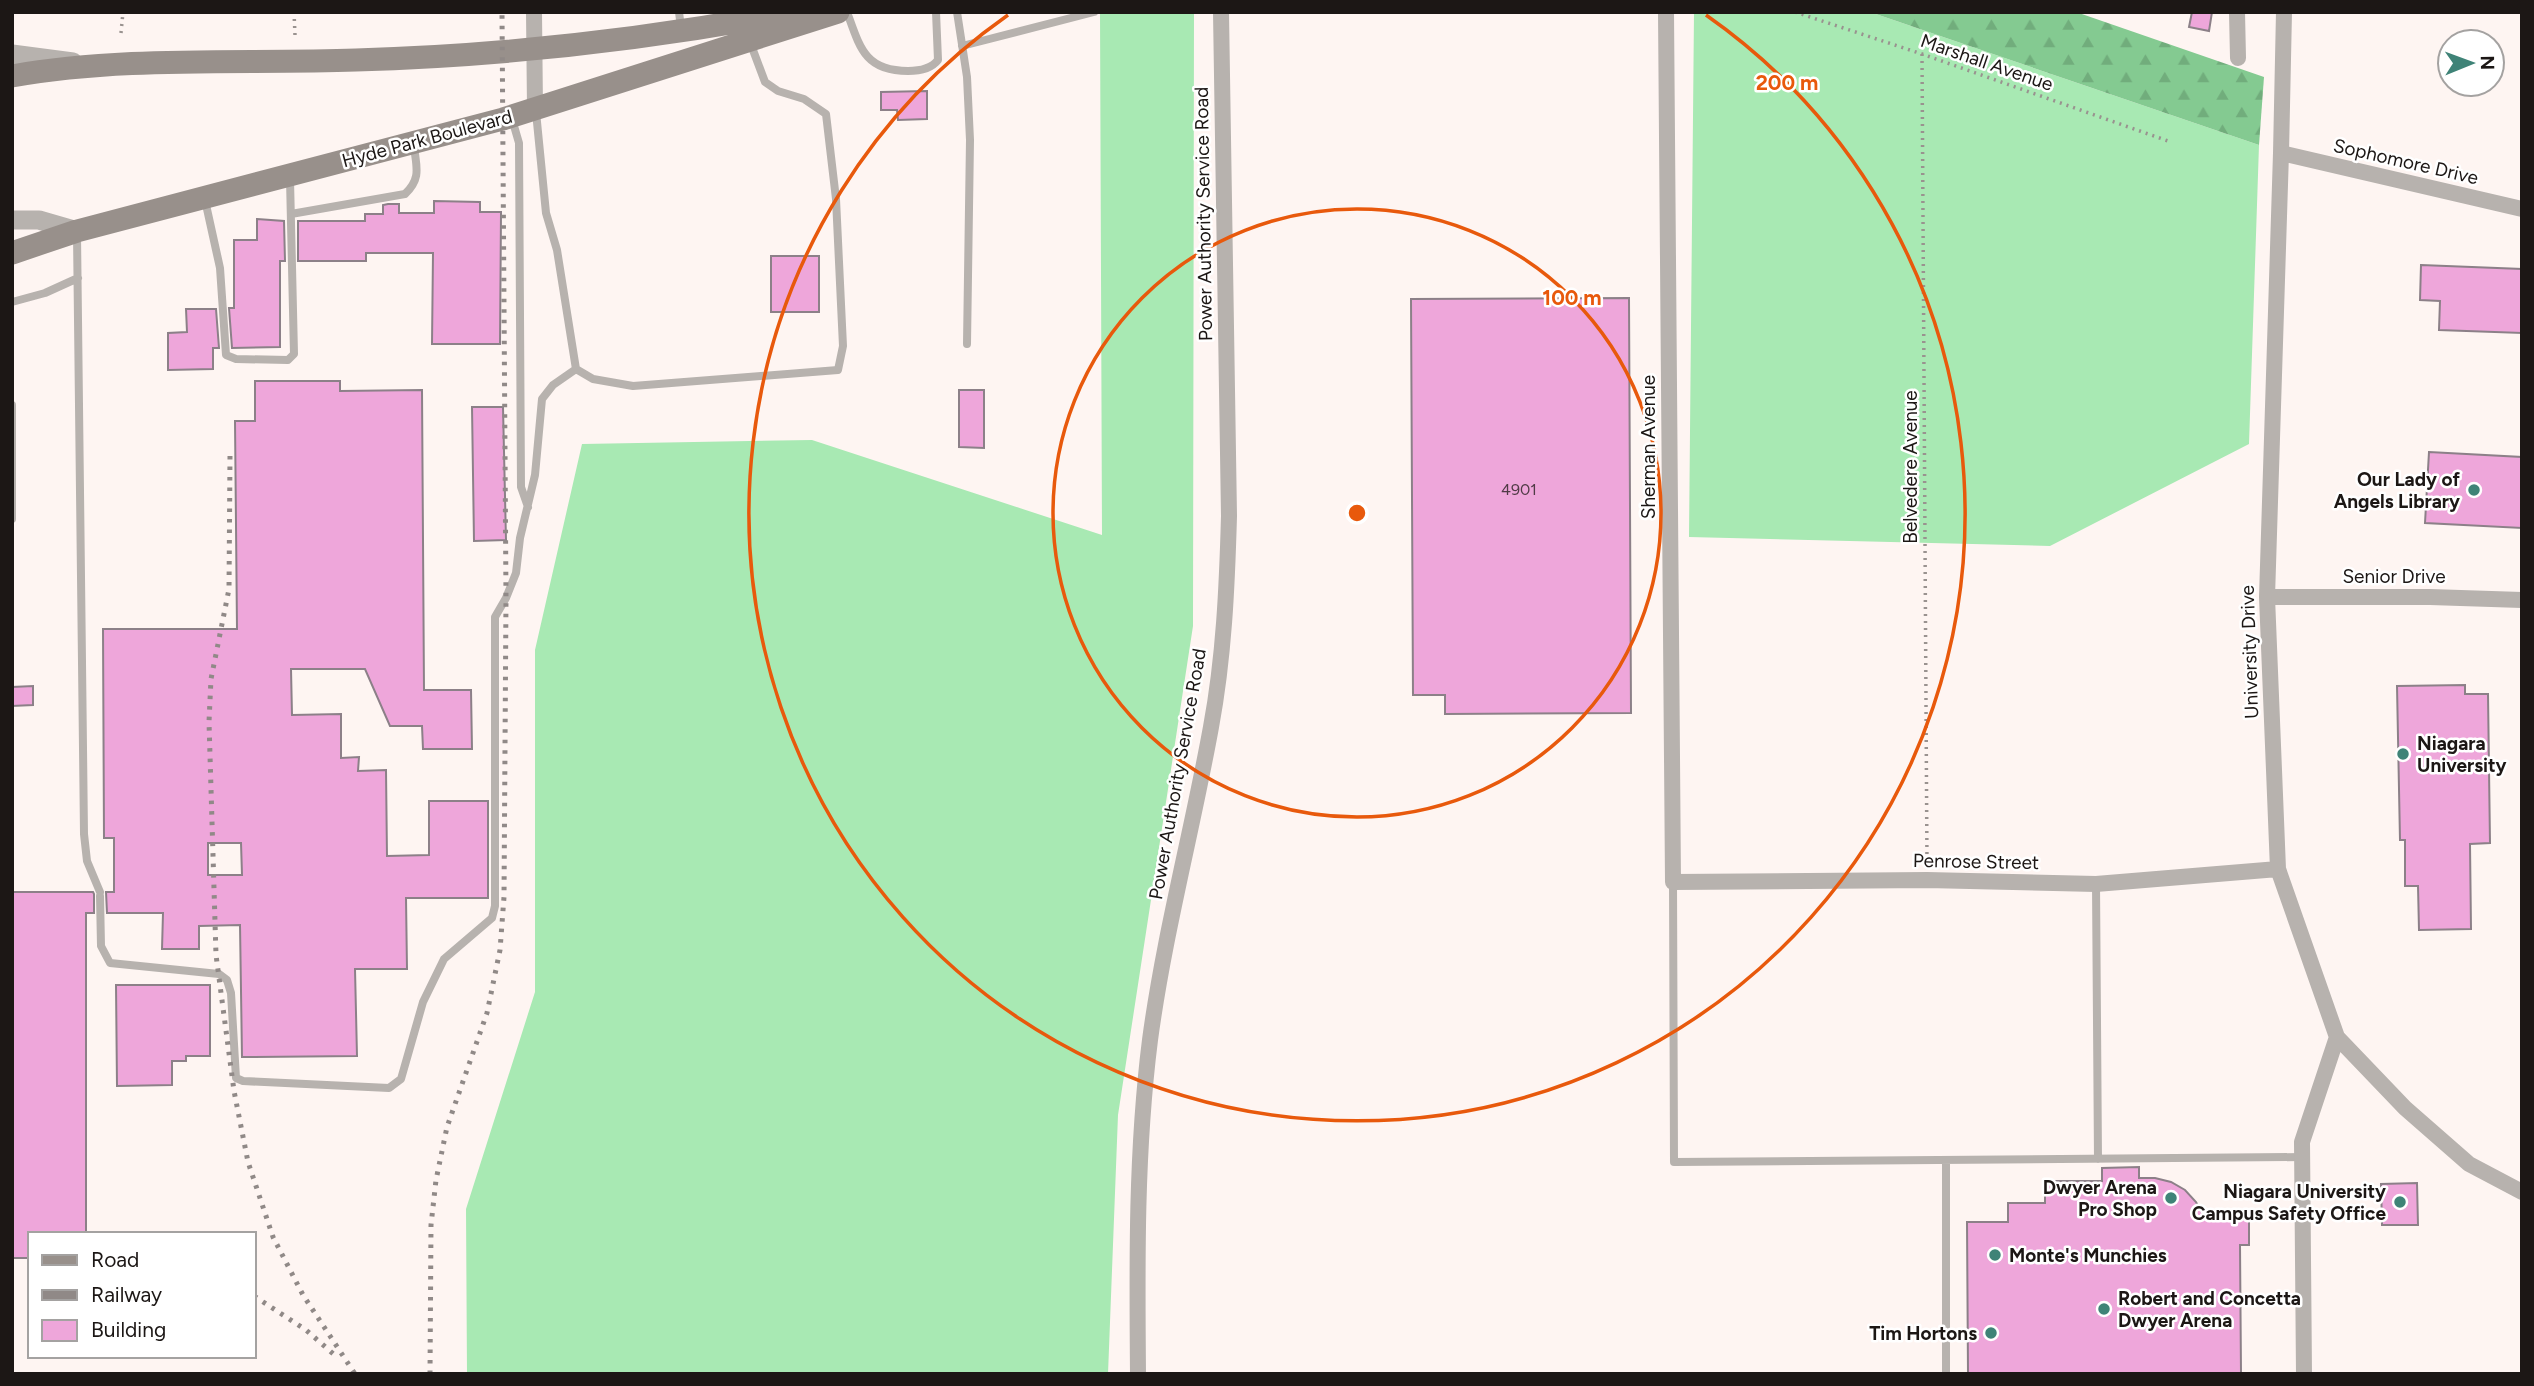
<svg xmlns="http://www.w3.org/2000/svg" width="2534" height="1386" viewBox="0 0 2534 1386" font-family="Figtree,sans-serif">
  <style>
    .grass { fill: #a8e9b3 }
    .forest { fill: url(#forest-firs) }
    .building { fill: #eea6da; stroke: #8c8088; stroke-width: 2; fill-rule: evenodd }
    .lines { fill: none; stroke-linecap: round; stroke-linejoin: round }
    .path { stroke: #99928f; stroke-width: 3.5; stroke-dasharray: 2 5; stroke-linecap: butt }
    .service { stroke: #b7b2ae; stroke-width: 8 }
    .minor { stroke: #b7b2ae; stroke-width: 16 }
    .tertiary { stroke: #b7b2ae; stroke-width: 19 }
    .secondary { stroke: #98908b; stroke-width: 23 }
    .rail { stroke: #908987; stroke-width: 5; stroke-dasharray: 3.5 7; stroke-linecap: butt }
    .ring { fill: none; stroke: #e8590c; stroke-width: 3.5 }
    .poi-dot { fill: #3f8377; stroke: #fff; stroke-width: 2.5 }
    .labels { text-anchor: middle; stroke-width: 5; stroke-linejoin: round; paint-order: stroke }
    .number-label { font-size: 16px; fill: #503b46 }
    .street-label { font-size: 19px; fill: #1c1715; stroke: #fff }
    .poi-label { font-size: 19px; font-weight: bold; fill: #1c1715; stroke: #fff; text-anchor: end }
    .centre { fill: #e8590c; stroke: #fff; stroke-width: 3.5 }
    .ring-label { font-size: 21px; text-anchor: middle; font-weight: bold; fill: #e8590c; stroke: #fff; stroke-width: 5; stroke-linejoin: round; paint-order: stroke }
  </style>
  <defs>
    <pattern id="forest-firs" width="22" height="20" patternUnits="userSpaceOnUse" patternTransform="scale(1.75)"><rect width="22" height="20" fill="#84ca91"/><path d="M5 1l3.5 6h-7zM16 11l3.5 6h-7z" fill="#71ad7c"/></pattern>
  </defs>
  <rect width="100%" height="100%" fill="#fef5f2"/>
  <!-- grass -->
  <path class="grass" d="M1100,12H1194L1193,626L1118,1115L1108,1374H467L466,1209L535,992V650L582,444L812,440L1102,535Z
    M1694,12H1870L2259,145L2249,444L2050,546L1689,537Z"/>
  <!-- forest -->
  <path class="forest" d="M1870,12H2076L2264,77L2259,145Z"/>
  <!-- building -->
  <path class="building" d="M2192,12H2212L2209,31L2189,27Z
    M927,91V119L898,120L897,110H881V92Z
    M434,201L480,202V212H501L500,344H432L433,253H366V261H298V221H365V214H383V205L388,204H399V213H434Z
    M257,219L284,221L285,261H280V347L232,348L229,308H234V240H257Z
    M771,256H819V312H771Z
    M2421,265L2522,269V333L2439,330L2440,301L2420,300Z
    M1629,298L1631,713L1445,714V695H1413L1411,299Z
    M186,309H216L219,348H213V369L168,370V333L187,332Z
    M255,381H340V391L422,390L424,690H471L472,749H423L422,726H390L365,669H291L292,715L341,714V758L359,757L358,771L386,770L387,856L429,855V801H488V898H406L407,969H355L357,1056L242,1057L240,925L199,926V949H162L163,913H107L106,892H114V838H104L103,629H237L235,421H255ZM208,843H241L242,875H208Z
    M959,390H984V448L959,447Z
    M472,407H503L506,540L474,541Z
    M2429,452L2522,457V528L2425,523Z
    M2465,685V694H2488L2490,843L2470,844L2471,929L2419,930L2418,886H2405V840H2400L2397,686Z
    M33,686V705L12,706V687Z
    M12,892H93L94,894V913H86V1234H30V1258H12Z
    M116,985H210V1056H186V1061H172V1085L117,1086Z
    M2139,1167V1178H2155L2171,1182L2185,1190L2196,1202L2204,1216L2249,1215V1245H2240L2241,1374H1968L1967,1222H2008V1203H2045V1181H2102V1168Z
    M2417,1183L2418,1225H2382L2381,1184Z"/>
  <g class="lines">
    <!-- path -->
    <path class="path" d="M294,12L295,35
      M1795,12L1922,54L2168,141
      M121,33L123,12
      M1922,54L1927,864"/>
    <!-- service -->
    <path class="service" d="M679,12L681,28
      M847,12C860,48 865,71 908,71C920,71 931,69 938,60L936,12
      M957,12L967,77L970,140L967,344
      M962,46L1094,12
      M536,112L546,213L557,250L576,369L593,379L633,386L838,370L843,346L836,199L826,114L804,99L778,91L765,82L750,42
      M512,119L519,143L521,487L528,507
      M205,200L220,268L226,355L236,359L288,360L294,354L290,179
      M291,214L405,194C422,178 416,166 414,146
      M77,234L84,834L87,861L100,892
      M12,302L45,293L78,278
      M12,405V519
      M1673,882L1674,1162L2302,1157
      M2096,884L2098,1159
      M100,896L101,946L110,963L219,974L227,980L231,993L236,1078L243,1081L389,1088L401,1079L423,1002L444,959L492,918L495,906V617L506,598L516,573L520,538L535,475L542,399L553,385L576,369
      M1946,1160V1374"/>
    <!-- minor -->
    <path class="minor" d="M534,12L535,109
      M1666,12L1673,882L1927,880L2096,884L2278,869
      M2237,12L2238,58
      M2284,12L2281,153L2267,597L2278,869L2337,1037L2405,1108L2469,1164L2522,1192
      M2281,153L2522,209
      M2267,597H2430L2522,600
      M1138,1374C1137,1262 1136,1151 1150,1040C1164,935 1192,832 1211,727C1224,657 1227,587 1229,516L1221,12
      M2304,1374L2302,1142L2337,1037"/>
    <!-- tertiary -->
    <path class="tertiary" d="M12,54L73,62
      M12,220H39L77,231"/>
    <!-- secondary -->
    <path class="secondary" d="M12,76C125,56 242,64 356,60C502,56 649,39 793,12
      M12,253L77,231L503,119L838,12"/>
    <!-- rail -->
    <path class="rail" d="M230,456L229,589L211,679L209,722L216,955L234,1091L248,1162L273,1237L303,1295L355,1374
      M254,1296L306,1330L338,1358
      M430,1374L431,1225L436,1180L447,1127L487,1013L500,950L504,897L506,598L502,12"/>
  </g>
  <!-- distance rings -->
  <g class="ring">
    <circle cx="1357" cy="513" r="304"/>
    <path d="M1706 15A608 608 0 1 1 1008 15"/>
  </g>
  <!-- markers -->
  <g class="poi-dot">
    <circle cx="2474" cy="490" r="7"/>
    <circle cx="2403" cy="754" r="7"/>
    <circle cx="2171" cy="1198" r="7"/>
    <circle cx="2400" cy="1202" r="7"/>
    <circle cx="1995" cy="1255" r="7"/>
    <circle cx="2104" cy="1309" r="7"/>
    <circle cx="1991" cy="1333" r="7"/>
  </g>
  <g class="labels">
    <!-- number labels -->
    <g class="number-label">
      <text x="1519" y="495">4901</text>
    </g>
    <!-- street labels -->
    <g class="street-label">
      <text transform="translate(1987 62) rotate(19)" y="7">Marshall Avenue</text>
      <text transform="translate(427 138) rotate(-15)" y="7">Hyde Park Boulevard</text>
      <text transform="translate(2406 161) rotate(13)" y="7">Sophomore Drive</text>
      <text transform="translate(1203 214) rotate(-91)" y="7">Power Authority Service Road</text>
      <text transform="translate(1648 447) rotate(-90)" y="7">Sherman Avenue</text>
      <text transform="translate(1910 467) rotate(-90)" y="7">Belvedere Avenue</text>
      <text x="2394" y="583">Senior Drive</text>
      <text transform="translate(2249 652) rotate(-92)" y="7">University Drive</text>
      <text transform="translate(1177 774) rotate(-80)" y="7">Power Authority Service Road</text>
      <text transform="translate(1976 861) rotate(1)" y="7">Penrose Street</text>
    </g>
    <!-- poi labels -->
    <g class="poi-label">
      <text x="2460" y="486">Our Lady of<tspan x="2460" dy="22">Angels Library</tspan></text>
      <text x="2417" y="750" text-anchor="start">Niagara<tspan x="2417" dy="22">University</tspan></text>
      <text x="2157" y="1194">Dwyer Arena<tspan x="2157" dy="22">Pro Shop</tspan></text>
      <text x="2386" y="1198">Niagara University<tspan x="2386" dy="22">Campus Safety Office</tspan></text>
      <text x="2009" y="1262" text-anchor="start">Monte's Munchies</text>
      <text x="2118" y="1305" text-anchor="start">Robert and Concetta<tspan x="2118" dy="22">Dwyer Arena</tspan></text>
      <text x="1977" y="1340">Tim Hortons</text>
    </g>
  </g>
  <circle cx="1357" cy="513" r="10" class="centre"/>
  <g class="ring-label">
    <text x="1787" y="90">200 m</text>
    <text x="1572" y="305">100 m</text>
  </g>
  <!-- border -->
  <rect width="2534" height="1386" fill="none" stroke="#1c1715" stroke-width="28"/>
  <!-- legend -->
  <rect x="28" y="1232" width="228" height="126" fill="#ffffff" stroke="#a4a2a1" stroke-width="2"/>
  <rect x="42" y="1255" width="35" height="10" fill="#98908b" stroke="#a4a2a1" stroke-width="2"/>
  <text x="91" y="1267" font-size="21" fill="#1c1715">Road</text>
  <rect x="42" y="1290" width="35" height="10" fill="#908987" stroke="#a4a2a1" stroke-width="2"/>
  <text x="91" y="1302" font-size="21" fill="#1c1715">Railway</text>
  <rect x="42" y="1320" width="35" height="21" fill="#eea6da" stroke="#a4a2a1" stroke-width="2"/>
  <text x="91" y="1337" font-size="21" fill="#1c1715">Building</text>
  <!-- north arrow -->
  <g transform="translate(2471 63) rotate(89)"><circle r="33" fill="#ffffff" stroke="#a4a2a1" stroke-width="2"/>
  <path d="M0-5L12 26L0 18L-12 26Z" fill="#3f8377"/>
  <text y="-10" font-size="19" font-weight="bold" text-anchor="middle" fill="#1c1715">N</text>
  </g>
</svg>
